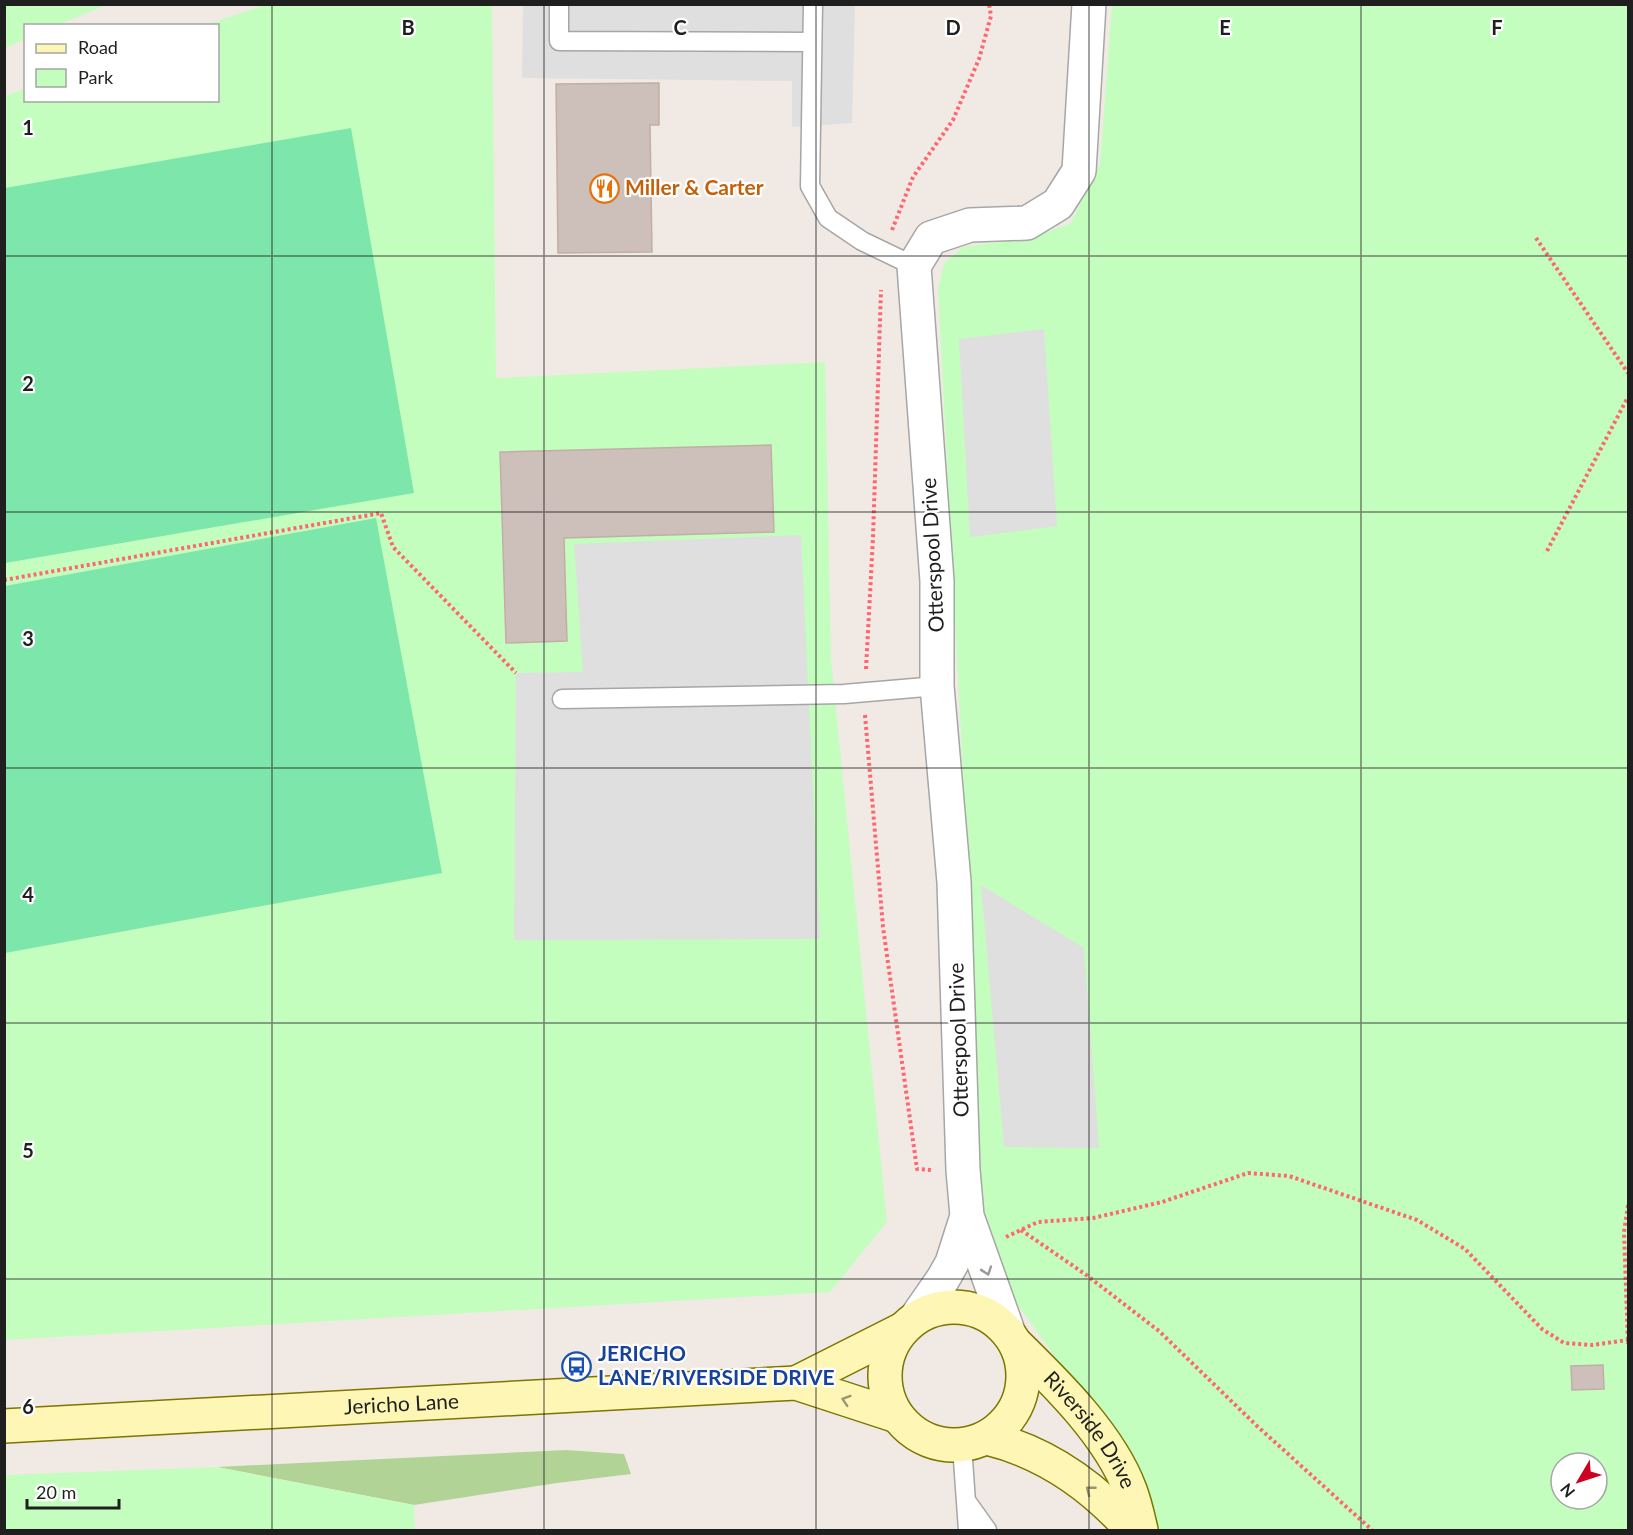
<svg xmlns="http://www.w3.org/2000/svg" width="1633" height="1535" viewBox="0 0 1633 1535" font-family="Lato,sans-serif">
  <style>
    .forest { fill: #b2d396 }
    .park { fill: #c4febe; fill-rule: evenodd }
    .pitch { fill: #7ce6ab }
    .parking { fill: #dfdfdf }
    .building { fill: #cdbfba; stroke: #c3aea5; stroke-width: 1.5 }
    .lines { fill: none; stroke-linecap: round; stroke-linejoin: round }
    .lane-casing { stroke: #a6a6a6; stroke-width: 21 }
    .street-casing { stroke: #a6a6a6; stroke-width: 36 }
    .secondary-casing { stroke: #7c7500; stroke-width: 36 }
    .path { stroke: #ff6770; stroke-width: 4; stroke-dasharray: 3 3; stroke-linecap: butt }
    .lane { stroke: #fff; stroke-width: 18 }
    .street { stroke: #fff; stroke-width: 33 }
    .secondary { stroke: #fef6b4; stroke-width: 33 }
    .oneway { stroke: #9a9a9a }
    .oneway2 { stroke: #9a9571 }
    .grid { fill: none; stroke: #1f1f1f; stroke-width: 1.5; stroke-opacity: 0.55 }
    .labels { text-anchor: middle; stroke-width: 4.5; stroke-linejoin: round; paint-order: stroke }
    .food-label { font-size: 21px; font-weight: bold; fill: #c56008; stroke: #fff; text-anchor: start }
    .street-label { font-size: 21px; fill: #1f1f1f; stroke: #fff }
    .transit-label { font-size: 21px; font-weight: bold; fill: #164399; stroke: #fff; text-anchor: start }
    .grid-label { font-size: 20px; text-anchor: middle; font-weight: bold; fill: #1f1f1f; stroke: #fff; stroke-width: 4.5; stroke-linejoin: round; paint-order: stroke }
  </style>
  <rect width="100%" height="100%" fill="#f1eae4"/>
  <!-- forest -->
  <path class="forest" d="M566,1450L624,1454L631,1474L557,1483L414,1505L217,1467Z"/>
  <!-- park -->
  <path class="park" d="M5,4H106V5L58,25L26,26L25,39L5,48Z
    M265,5H492L496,378L825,362L831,659L887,1222L830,1292L5,1340L4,96L25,89L26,100H218V26L205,25Z
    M1112,5H1628V1530H1156L1079,1390L1004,1286L979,1189L965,814L938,289L944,263L963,247L1031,238L1071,223L1100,164ZM1561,1463H1597V1499H1561Z
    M217,1467L414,1505L415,1530H5V1475Z"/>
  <!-- pitch -->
  <path class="pitch" d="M351,128L414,493L5,563V188Z
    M376,518L442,873L5,953V586Z"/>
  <!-- parking -->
  <path class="parking" d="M523,5H855L852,123L792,127V81L522,78Z
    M1044,329L1057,526L970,537L959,339Z
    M801,535L820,939L514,940L516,673L583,672L574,544Z
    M981,885L1084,948L1099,1148L1004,1147Z"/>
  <!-- building -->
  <path class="building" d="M659,83V125H650L652,252L558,253L556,84Z
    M771,445L774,532L564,538L567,641L506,643L500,452Z
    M1603,1365L1604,1389L1572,1390L1571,1366Z"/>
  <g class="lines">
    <defs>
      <path id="lane" d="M559,4V41L812,42
        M813,4L810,186L828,218L862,241L914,266
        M562,699L844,694L937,686
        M962,1446L968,1530
        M967,1502L987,1530"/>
      <path id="street" d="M916,1318L943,1279L952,1263L967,1216
        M1009,1334L967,1216L963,1170L954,882L937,686V581L914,266L931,238L970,225L1027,223L1058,204L1079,171L1089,4"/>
      <g id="secondary">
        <circle cx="954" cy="1376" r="69"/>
        <path id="s1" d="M1016,1344C1057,1384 1110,1436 1130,1490C1135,1503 1138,1517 1141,1530"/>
        <path d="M796,1383L901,1330"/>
        <path id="s2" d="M4,1426L796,1383L897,1416"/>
        <path d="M987,1438C1045,1452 1093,1486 1132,1530"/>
      </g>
    </defs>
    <!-- lane casing -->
    <use href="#lane" class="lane-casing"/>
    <!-- street casing -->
    <use href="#street" class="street-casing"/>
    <!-- secondary casing -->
    <use href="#secondary" class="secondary-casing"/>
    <!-- path -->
    <path class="path" d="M892,230L913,177L953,120L979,59L991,16L989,4
      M1536,238L1628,373
      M1547,551L1628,397
      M4,580L381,513L393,547L516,673
      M866,669L873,538L881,290
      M865,715L883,927L917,1169L932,1170
      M1628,1205L1624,1232L1628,1344
      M1021,1230L1085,1274L1159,1331L1256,1425L1372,1530
      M1006,1237L1038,1222L1093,1218L1162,1202L1248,1173L1289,1176L1417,1220L1465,1249L1542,1329L1564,1343L1592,1345L1628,1340"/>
    <!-- lane -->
    <use href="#lane" class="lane"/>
    <!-- street -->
    <use href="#street" class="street"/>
    <!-- secondary -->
    <use href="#secondary" class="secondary"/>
  </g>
  <!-- one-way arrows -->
  <defs><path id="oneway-chevron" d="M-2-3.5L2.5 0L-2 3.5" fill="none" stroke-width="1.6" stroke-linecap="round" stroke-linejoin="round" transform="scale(1.5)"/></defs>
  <use class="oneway" href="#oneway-chevron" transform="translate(987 1271) rotate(71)"/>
  <g class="oneway2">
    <use href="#oneway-chevron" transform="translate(846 1400) rotate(-162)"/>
    <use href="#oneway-chevron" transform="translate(1090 1490) rotate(-142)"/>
  </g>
  <!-- grid -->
  <path class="grid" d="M272,4V1530M544,4V1530M816,4V1530M1089,4V1530M1361,4V1530M4,256H1628M4,512H1628M4,768H1628M4,1023H1628M4,1279H1628"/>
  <!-- icons -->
  <defs>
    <symbol id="restaurant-ring" viewBox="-11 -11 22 22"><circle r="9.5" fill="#fff" stroke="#e8710a" stroke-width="1.5"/><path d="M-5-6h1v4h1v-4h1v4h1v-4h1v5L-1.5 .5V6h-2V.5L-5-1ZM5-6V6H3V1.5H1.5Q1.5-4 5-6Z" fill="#e8710a"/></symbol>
    <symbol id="bus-ring" viewBox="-11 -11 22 22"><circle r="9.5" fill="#fff" stroke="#1a4fb4" stroke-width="1.5"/><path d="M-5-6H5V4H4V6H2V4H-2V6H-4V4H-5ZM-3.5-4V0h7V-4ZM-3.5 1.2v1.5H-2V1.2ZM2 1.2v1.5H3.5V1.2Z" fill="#1a4fb4"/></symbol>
  </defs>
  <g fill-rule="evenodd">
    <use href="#restaurant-ring" x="588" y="172" width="33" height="33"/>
    <use href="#bus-ring" x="560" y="1350" width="33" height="33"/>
  </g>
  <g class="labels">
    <!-- food labels -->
    <g class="food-label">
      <text x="625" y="195">Miller &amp; Carter</text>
    </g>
    <!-- street labels -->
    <g class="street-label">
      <text transform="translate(933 555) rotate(-93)" y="7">Otterspool Drive</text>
      <text transform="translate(959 1040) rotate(-92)" y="7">Otterspool Drive</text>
      <text dy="7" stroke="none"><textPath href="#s2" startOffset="398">Jericho Lane</textPath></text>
      <text dy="7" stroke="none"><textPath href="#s1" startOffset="114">Riverside Drive</textPath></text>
    </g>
    <!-- transit labels -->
    <g class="transit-label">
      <text x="598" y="1361">JERICHO<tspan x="598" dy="24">LANE/RIVERSIDE DRIVE</tspan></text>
    </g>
  </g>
  <g class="grid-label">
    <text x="408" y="35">B</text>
    <text x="680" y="35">C</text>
    <text x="953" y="35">D</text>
    <text x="1225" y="35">E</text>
    <text x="1497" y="35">F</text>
    <text x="28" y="135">1</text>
    <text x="28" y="391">2</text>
    <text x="28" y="646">3</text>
    <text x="28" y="902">4</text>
    <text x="28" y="1158">5</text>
    <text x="28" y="1414">6</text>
  </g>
  <!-- border -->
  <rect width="1633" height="1535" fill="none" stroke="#1f1f1f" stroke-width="12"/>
  <!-- legend -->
  <rect x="24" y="24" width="195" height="78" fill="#ffffff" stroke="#a5a5a5" stroke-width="1.5"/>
  <rect x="36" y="44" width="30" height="9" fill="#fef6b4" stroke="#a5a5a5" stroke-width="1.5"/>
  <text x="78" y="54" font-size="18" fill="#1f1f1f">Road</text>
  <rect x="36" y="69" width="30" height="18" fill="#c4febe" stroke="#a5a5a5" stroke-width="1.5"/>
  <text x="78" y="84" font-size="18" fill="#1f1f1f">Park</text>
  <!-- north arrow -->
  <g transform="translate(1579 1481) rotate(231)"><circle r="28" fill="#ffffff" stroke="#a5a5a5" stroke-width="1.5"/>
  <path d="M0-4.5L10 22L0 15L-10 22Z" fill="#ce0022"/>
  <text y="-9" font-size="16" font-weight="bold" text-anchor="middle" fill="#1f1f1f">N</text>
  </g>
  <!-- scale -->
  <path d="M27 1499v9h92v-9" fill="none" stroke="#1f1f1f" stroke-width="3"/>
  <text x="36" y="1499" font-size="18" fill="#1f1f1f" stroke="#ffffff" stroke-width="4.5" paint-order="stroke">20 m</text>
</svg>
